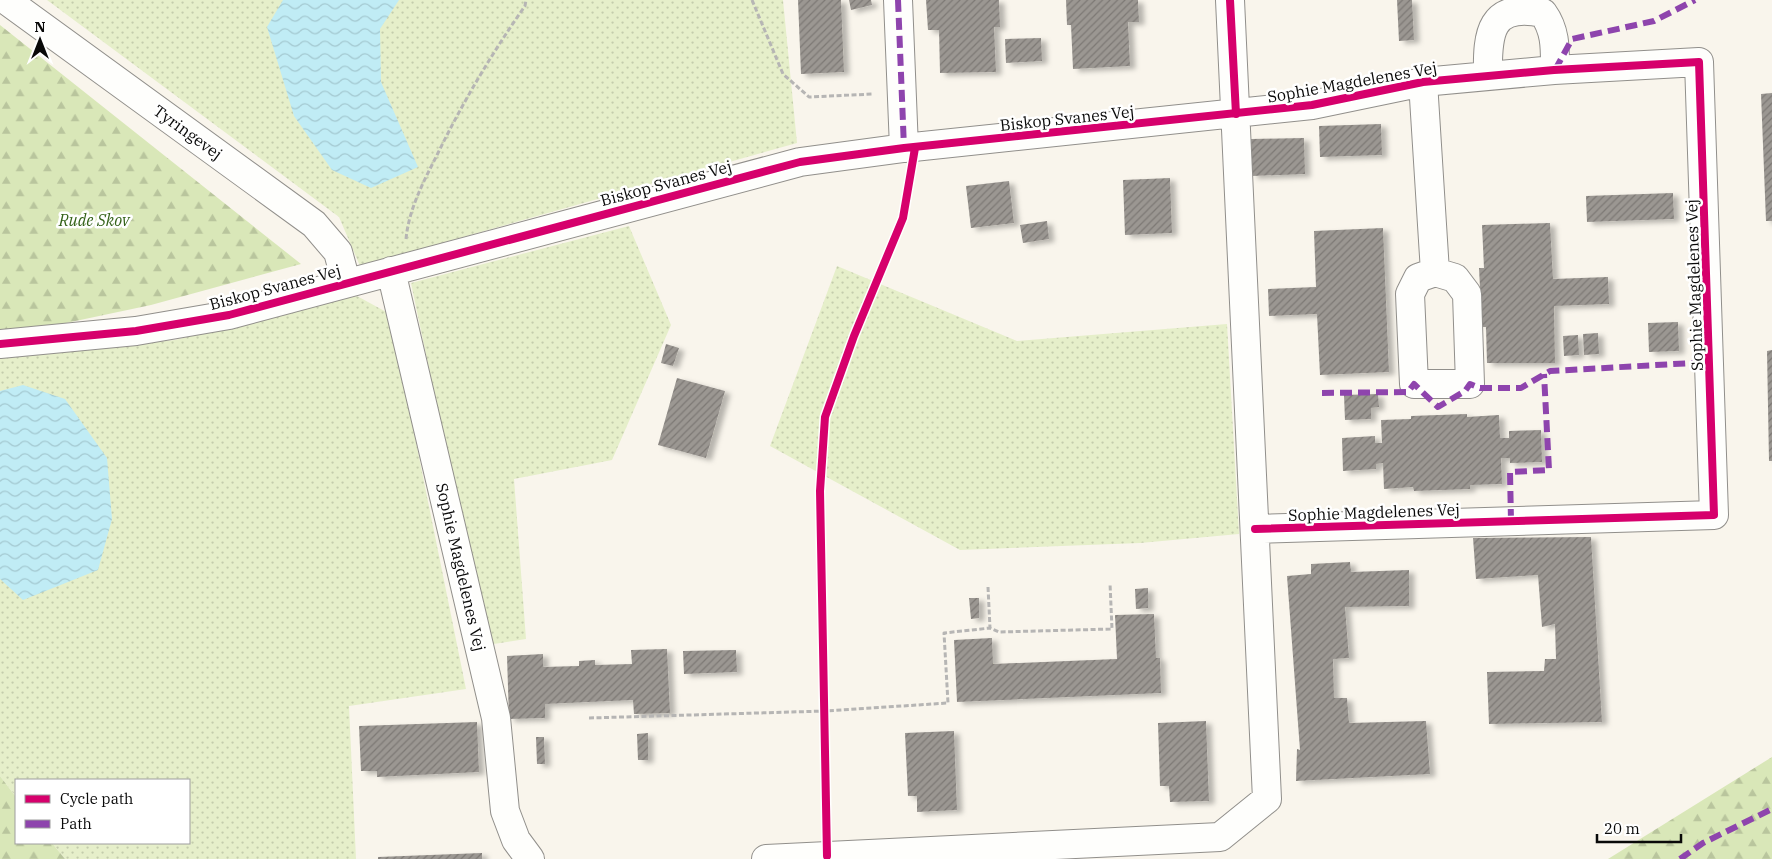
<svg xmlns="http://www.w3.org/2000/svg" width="1772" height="859" viewBox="0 0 1772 859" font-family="'IBM Plex Serif',serif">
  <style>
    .grass { fill: url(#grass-dots) }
    .forest { fill: url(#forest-firs) }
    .water { fill: url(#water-waves) }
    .building { fill: url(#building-hatch); filter: url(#shadow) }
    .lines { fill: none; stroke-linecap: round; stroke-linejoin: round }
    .minor-casing { stroke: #918f8b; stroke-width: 30 }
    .path { stroke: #b6b5b4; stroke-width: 3; stroke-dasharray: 5 2.5; stroke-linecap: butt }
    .minor { stroke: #fefefc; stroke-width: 28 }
    .quiet { stroke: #8e44ad; stroke-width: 6; stroke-dasharray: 12 6; stroke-linecap: butt }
    .cycleway-casing { stroke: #fff; stroke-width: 11 }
    .cycleway { stroke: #d6006c; stroke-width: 8 }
    .labels { text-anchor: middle; stroke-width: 5; stroke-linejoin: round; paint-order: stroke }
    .street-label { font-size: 16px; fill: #090909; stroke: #fff }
    .park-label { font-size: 16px; font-style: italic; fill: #346219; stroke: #fff }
  </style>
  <defs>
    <pattern id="grass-dots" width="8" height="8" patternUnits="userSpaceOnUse" patternTransform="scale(1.25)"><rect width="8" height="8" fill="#e6efca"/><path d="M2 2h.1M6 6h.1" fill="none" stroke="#c4ccac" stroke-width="1.8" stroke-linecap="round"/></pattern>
    <pattern id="forest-firs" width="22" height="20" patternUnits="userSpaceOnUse" patternTransform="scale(1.25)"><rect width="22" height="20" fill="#d9e7b8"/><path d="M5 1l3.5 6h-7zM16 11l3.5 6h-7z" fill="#b9c59d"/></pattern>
    <pattern id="water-waves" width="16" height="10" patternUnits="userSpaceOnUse" patternTransform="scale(1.25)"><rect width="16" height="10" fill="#c0ecf5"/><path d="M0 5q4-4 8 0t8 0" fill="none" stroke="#a4c9d1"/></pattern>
    <pattern id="building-hatch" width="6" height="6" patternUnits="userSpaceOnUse" patternTransform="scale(1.25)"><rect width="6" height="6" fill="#9b9792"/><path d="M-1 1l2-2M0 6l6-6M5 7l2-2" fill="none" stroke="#7d7975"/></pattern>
    <filter id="shadow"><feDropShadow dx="5.5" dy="3" stdDeviation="2.5" flood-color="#0004"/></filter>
  </defs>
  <rect width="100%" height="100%" fill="#f9f5ec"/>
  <!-- grass -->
  <path class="grass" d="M47,0H783L797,143L360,266L339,217Z
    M629,226L671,325L612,460L514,479L526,639L487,645L411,283Z
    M837,266L1017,341L1227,324L1239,534L1140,543L960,550L770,446Z
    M357,296L390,314L466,689L349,706L356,859H65L52,843H189V780H16V797L0,776V358L175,340Z"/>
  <!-- forest -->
  <path class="forest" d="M0,25L301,264L151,305L0,337Z
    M1772,757V859H1608Z
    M0,776L16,797V843H52L65,859H0Z"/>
  <!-- water -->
  <path class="water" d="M283,0H399L380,29L381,82L418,167L371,188L332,170L294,116L267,27Z
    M23,385L65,399L107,458L112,519L98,570L23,600L0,579V391Z"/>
  <!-- building -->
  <path class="building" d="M798,0H841L844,72L801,74Z
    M849,0H871L872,5L851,10Z
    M926,0H999L1000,27H994L996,72L940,73L939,30H928Z
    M1066,0H1138L1139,22H1128L1130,66L1073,69L1071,25H1067Z
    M1397,0H1412L1414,40L1399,41Z
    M1041,38L1042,61L1006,63L1005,39Z
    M1772,93V221H1766L1761,94Z
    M1381,124L1382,155L1320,157L1319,126Z
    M1304,138L1305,174L1252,176L1251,139Z
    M1170,178L1172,233L1125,235L1123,180Z
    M1009,181L1014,223L971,228L966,186Z
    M1673,193L1674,219L1587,222L1586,196Z
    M1047,221L1049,239L1023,243L1020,225Z
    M1550,223L1553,279L1608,277L1609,304L1554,306L1555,363H1487L1486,327H1482L1479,268H1484L1482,225Z
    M1383,228L1389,372L1320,375L1317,314L1269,316L1268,289L1316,287L1314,231Z
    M1678,322L1679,351L1649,352L1648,323Z
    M1598,333L1599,354L1584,355L1583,334Z
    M1578,335L1579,355L1564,356L1563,336Z
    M666,344L679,348L673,366L661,363Z
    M1772,350V461H1769L1767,351Z
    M677,378L725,391L706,458L658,445Z
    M1378,394L1379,407L1371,408V419L1345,420L1344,395Z
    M1467,414V417L1499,415L1500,438H1509V431L1541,430L1542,462L1510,463V458H1501L1502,484L1470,485V489L1414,491L1413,487L1384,489L1383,463L1376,464V469L1343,471L1342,438L1375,436V443H1382L1381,420L1411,419V416Z
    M1591,537L1602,722L1489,724L1487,672L1544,671L1545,659H1556L1555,624L1542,627L1538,575L1476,579L1473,538Z
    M1350,562L1351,572L1409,570V606L1345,607L1349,658L1333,659L1334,698H1347L1349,723L1426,721L1430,774L1296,781L1297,749L1300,750L1287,576L1311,574V564Z
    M1148,588V608L1136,609L1135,589Z
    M969,598H979V618L971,619Z
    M1154,614L1156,658H1160L1161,693L957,702L954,640L992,638L993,664L1117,659L1115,615Z
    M667,649L670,713L634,714L633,700L545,704V718L509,719L507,656L543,654V667L579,666V661L595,660V665L632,664L631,650Z
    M736,650L737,672L684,674L683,651Z
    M1206,721L1209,801L1170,802L1169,786H1160L1158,723Z
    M477,722L479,772L377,777V771H361L359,726Z
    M954,731L957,810L917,812V796H908L905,733Z
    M648,733V760H638L637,734Z
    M536,737H544L545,764H537Z
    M482,853V859H378V857Z"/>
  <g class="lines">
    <defs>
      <path id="minor" d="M6,0L314,224L338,252L346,282
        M898,0L904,148
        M1488,76C1487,33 1490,2 1543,13C1556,31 1555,49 1555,70
        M1423,82L1435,272L1418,278L1410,294L1414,384H1470L1467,294L1455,278L1435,272
        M391,271L496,718L505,811L516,840L530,859
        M0,344L136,331L229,315L800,162L904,148L1312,105L1423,82L1554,70L1699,62L1714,515L1255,529
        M766,859L1220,837L1267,799L1230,0"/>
    </defs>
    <!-- minor casing -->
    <use href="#minor" class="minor-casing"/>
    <!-- path -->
    <path class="path" d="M752,0L783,74L809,97L873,94
      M406,239C409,208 424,181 438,153C463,102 492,53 525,6L526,0
      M988,587L990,628L999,632L1112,629L1110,583
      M589,718L825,711L948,703L944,633L990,628"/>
    <!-- minor -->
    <use href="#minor" class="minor"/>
    <!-- quiet -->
    <path class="quiet" d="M898,0L904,148
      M1555,70L1572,39L1654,21L1695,0
      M1322,393L1408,392L1414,384L1438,407L1465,391L1470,384L1480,388H1521L1550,371L1711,362
      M1511,521L1510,472L1549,470L1544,374
      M1680,859L1703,843L1772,809"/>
    <defs>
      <path id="cycleway" d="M1230,0L1236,114
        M0,344L136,331L229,315L800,162L904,148L1312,105L1423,82L1554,70L1699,62L1714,515L1255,529
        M827,856L820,491L825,417L854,336L903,218L915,148"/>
    </defs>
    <!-- cycleway casing -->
    <use href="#cycleway" class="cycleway-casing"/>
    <!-- cycleway -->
    <use href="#cycleway" class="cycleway"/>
  </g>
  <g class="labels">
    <!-- street labels -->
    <g class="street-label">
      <text transform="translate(1352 82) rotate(-10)" y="6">Sophie Magdelenes Vej</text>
      <text transform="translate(1067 118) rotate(-6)" y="6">Biskop Svanes Vej</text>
      <text transform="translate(188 132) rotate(36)" y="6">Tyringevej</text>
      <text transform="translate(666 183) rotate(-15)" y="6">Biskop Svanes Vej</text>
      <text transform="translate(1694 285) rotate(-92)" y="6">Sophie Magdelenes Vej</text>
      <text transform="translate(275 287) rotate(-15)" y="6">Biskop Svanes Vej</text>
      <text transform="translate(1374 512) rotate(-2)" y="6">Sophie Magdelenes Vej</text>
      <text transform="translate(461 567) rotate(77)" y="6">Sophie Magdelenes Vej</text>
    </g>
    <!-- park labels -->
    <g class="park-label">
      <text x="94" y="226">Rude Skov</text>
    </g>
  </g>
  <!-- legend -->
  <rect x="15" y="779" width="175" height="65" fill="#ffffff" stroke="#9d9d9d"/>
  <rect x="25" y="795" width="25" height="8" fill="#d6006c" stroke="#9d9d9d"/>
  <text x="60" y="804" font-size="15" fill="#090909">Cycle path</text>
  <rect x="25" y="820" width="25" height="8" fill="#8e44ad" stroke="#9d9d9d"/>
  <text x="60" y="829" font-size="15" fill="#090909">Path</text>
  <!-- north arrow -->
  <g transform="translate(40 40)" stroke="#ffffff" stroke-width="4" paint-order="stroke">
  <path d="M0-4L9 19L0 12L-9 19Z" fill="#090909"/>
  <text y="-8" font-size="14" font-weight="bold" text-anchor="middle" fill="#090909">N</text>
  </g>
  <!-- scale -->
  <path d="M1597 834v8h84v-8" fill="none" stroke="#090909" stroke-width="2.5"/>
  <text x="1604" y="834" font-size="15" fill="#090909" stroke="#ffffff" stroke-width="4" paint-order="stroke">20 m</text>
</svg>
